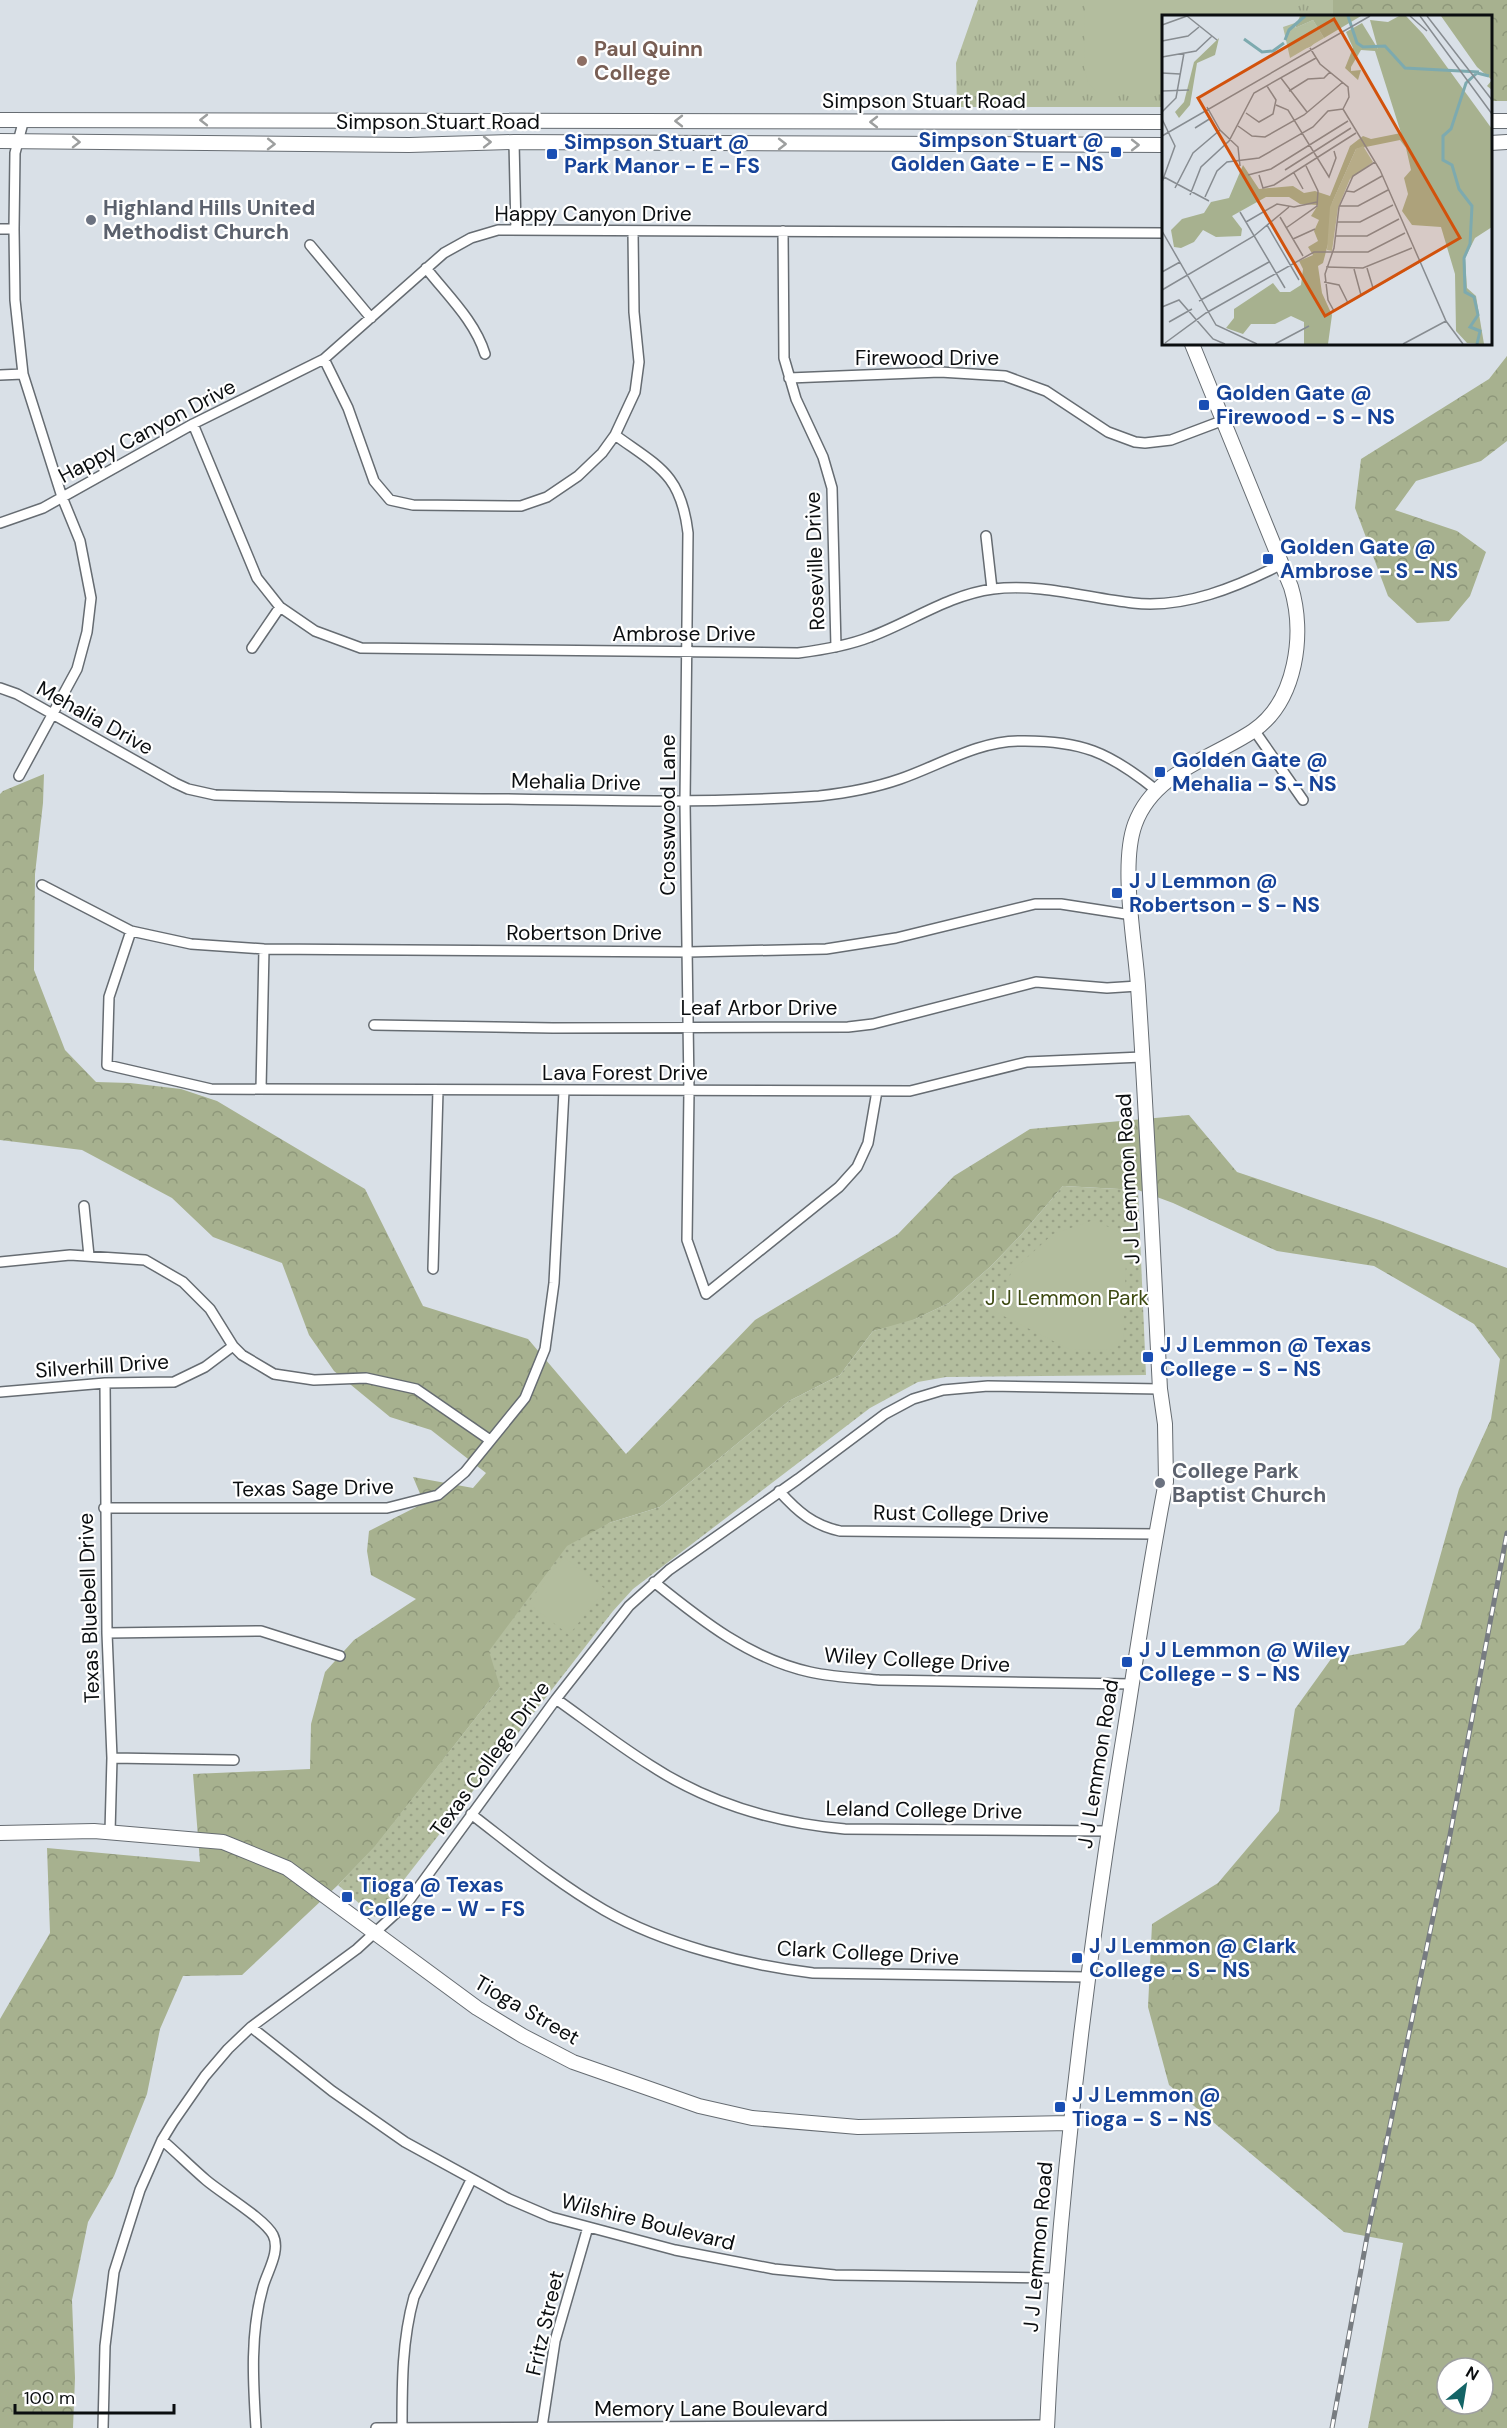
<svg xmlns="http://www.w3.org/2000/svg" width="1507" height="2428" viewBox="0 0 1507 2428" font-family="'DM Sans',sans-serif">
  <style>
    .grass { fill: url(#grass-tufts) }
    .forest { fill: url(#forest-crowns); fill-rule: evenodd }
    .park { fill: url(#park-dots) }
    .pitch { fill: #b3bd9e }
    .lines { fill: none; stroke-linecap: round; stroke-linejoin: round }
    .street-casing { stroke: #666c72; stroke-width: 12 }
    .secondary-casing { stroke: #666c72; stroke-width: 16 }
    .street { stroke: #fff; stroke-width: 9 }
    .secondary { stroke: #fff; stroke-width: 14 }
    .rail-casing { stroke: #777c81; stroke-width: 5 }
    .rail { stroke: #fff; stroke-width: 3; stroke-dasharray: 9; stroke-linecap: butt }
    .oneway { stroke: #9d9f9f }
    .education-dot { fill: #8d6e63; stroke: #fff; stroke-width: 2 }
    .transit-dot { fill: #1a4fb4; stroke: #fff; stroke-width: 2 }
    .worship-dot { fill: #6b7280; stroke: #fff; stroke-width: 2 }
    .labels { text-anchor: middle; stroke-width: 4.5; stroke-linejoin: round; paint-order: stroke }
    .education-label { font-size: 21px; font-weight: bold; fill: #785e54; stroke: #fff; text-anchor: start }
    .street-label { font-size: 21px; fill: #0b0e10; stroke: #fff }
    .transit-label { font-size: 21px; font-weight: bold; fill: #164399; stroke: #fff; text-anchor: start }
    .worship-label { font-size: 21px; font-weight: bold; fill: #5b616d; stroke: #fff; text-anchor: start }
    .park-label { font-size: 21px; fill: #3d4a12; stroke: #fff }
    .inset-river { fill: none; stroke: #7daaaf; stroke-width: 3 }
    .inset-road { fill: none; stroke: #878c91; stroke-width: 1.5 }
    .view { fill: #d2520c; fill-opacity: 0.15; stroke: #d2520c; stroke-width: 3 }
    .inset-edge { fill: none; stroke: #0b0e10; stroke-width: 3 }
  </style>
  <defs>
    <pattern id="grass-tufts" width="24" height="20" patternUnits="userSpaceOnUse" patternTransform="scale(1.5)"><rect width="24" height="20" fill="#b3bd9e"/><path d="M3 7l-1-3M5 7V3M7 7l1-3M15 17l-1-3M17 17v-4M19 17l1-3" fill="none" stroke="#99a187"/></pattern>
    <pattern id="forest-crowns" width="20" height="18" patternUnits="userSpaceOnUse" patternTransform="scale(1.5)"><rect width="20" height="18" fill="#a7b18f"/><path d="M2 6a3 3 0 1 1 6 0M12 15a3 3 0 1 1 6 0" fill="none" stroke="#8e977a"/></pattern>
    <pattern id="park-dots" width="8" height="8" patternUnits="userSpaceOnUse" patternTransform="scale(1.5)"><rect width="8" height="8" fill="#b3bd9e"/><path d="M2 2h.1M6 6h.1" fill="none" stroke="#99a187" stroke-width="1.8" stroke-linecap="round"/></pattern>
  </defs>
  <rect width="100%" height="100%" fill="#d9e0e7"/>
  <!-- grass -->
  <path class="grass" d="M978,0H1333V16H1164L1163,107H957L956,63Z"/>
  <!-- forest -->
  <path class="forest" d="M1333,0H1507V101H1491L1490,16H1333Z
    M1507,356V441L1481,461L1416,481L1395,510L1457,531L1486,552L1470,596L1449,621L1417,623L1388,596L1355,508L1361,459L1489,379Z
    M44,774L43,803L35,874L34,970L65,1050L96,1082L130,1083L181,1089L217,1101L365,1189L423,1306L528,1339L626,1454L755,1320L898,1234L954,1176L1030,1129L1189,1115L1237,1172L1382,1221L1507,1268V2428H1368L1403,2243L1344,2232L1169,2085L1148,2007L1152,1924L1218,1883L1279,1811L1295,1709L1331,1659L1404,1645L1420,1628L1459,1489L1491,1419L1500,1359L1474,1324L1374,1266L1277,1251L1173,1203L1138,1190L1063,1186L1020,1236L991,1266L949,1303L907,1323L873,1331L840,1375L789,1401L660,1507L609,1523L500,1687L375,1847L338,1885L242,1975L183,1976L160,2029L147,2094L114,2176L88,2222L72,2300L75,2378L73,2428H0V2019L50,1933L47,1848L200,1862L193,1774L310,1769L311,1724L325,1672L354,1640L416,1599L371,1575L367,1551L369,1531L424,1503L413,1477L473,1488L486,1473L431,1430L390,1417L334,1371L309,1335L282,1263L213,1237L172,1198L82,1150L0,1140V794L3,791ZM1447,2368H1483V2404H1447Z"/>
  <!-- park -->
  <path class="park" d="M1063,1186L1138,1190L1146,1375L946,1377L918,1382L870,1408L633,1589L613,1611L375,1917L338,1885L375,1846L500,1687L489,1651L567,1546L609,1523L660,1507L789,1401L840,1375L873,1331L915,1319L949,1303L991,1266L1020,1236Z"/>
  <!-- pitch -->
  <path class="pitch" d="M1085,0H1287V16H1164L1163,93H1098L1088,83L1084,67Z
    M1094,1220L1127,1236L1123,1341L1115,1349L1071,1350L994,1311L1012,1271L1053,1234Z
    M564,1557L605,1589L569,1635L528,1603Z"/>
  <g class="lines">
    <defs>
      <path id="street" d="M514,142L516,230
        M0,229H14
        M783,231L784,358L796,399L823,457L832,488L836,647
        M310,245L371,318
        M426,268C447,295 475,321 485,354
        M324,359L348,408L374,481L390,500L413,505L521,506L547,497L578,476L602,453L615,435L635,392L639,362L634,312L633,232
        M0,375L23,374
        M789,378L940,372L1005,376L1046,391L1108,432L1135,442L1145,443L1171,440L1224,420
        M193,424L257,578L280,607L315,631L361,648L798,653C822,650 847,646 870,637C911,622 948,595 993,589C1040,583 1087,598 1133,603C1184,609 1237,587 1282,564
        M615,435C659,467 681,474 688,533L685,802L689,1091L687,1240L706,1294L839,1187L857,1167L868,1143L877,1091
        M0,523L43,508L193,424L324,359L444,253L471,238L498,230L1164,233
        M986,536L992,589
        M252,648L280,607
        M0,688L17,694L175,783L188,789L215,795C311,798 408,798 505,799C610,801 715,803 819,796C846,793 874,788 900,779C938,766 978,741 1019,741C1081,740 1109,752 1156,790
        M1254,730L1303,800
        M19,776L77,669L87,632L91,598L80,541L62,497L23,374L15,300L14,229L15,153L24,119
        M42,885L131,931L191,944L264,949L688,952L826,949L896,938L1035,904H1061L1132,915
        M131,931L109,997L107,1065L211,1089L910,1091L1027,1062L1142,1057
        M374,1025L553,1028L848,1027L873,1024L1036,982L1107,988L1138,986
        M261,1089L264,949
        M84,1206L89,1256
        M0,1262L70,1255L145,1260L183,1282L210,1309L233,1346L242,1355L274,1374L314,1380L366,1378L416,1389L490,1440
        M433,1269L438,1090
        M105,1383L107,1633L112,1758L110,1832
        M0,1392L105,1383L174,1382L205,1367L233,1346
        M779,1491C798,1512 813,1525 840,1531L1156,1534
        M104,1508H387L438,1495L465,1472L525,1398L545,1349L554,1283L564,1091
        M654,1582C701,1620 750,1659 810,1672C833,1677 856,1678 879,1680L1132,1684
        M107,1633L261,1631L340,1656
        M556,1699C587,1721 618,1745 650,1765C708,1803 776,1823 845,1829L1108,1831
        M112,1758L234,1760
        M471,1814C514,1847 557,1883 604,1910C663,1944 746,1965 813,1973L1088,1977
        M251,2027L332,2091L405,2142L509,2199L551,2217L675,2250L774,2269L835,2275L1055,2278
        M162,2140C177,2153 191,2167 206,2180C221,2193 265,2219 273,2235C281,2251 267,2272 263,2287C250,2332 253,2382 256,2428
        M542,2427L555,2341L588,2227
        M103,2428L105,2346L114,2272L140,2190L162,2140L173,2122L205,2076L228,2049L251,2027L357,1949L408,1902L556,1699L629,1606L669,1570L798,1479L885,1414L913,1399L943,1390L988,1386L1160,1389
        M376,2428L1047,2425
        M402,2428C402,2383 402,2340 414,2297L471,2180"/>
      <path id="secondary" d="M0,120L1164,122
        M1490,121H1507
        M0,141L409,145L514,142L1164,145
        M1490,143L1507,142
        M0,1833L94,1831L223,1842L287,1868L477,2008L523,2036L573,2062L699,2106L752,2118L858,2127L1070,2123
        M1047,2428C1058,2193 1087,1960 1125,1728C1138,1645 1150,1563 1166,1482L1165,1424L1160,1389C1153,1255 1147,1120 1138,986C1135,942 1120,865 1135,824C1154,772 1211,759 1253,731C1297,701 1305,633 1291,587L1192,344"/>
    </defs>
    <!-- street casing -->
    <use href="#street" class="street-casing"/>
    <!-- secondary casing -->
    <use href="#secondary" class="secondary-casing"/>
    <!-- street -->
    <use href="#street" class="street"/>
    <!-- secondary -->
    <use href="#secondary" class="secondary"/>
    <defs>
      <path id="rail" d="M1332,2428L1367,2237L1450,1835L1507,1533"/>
    </defs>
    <!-- rail casing -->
    <use href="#rail" class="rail-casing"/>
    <!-- rail -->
    <use href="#rail" class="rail"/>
  </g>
  <!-- one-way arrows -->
  <defs><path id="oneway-chevron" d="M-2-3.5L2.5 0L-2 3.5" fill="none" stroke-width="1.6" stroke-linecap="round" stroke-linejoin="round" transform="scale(1.5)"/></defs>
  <g class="oneway">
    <use href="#oneway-chevron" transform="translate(204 120) rotate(-180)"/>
    <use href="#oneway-chevron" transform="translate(679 121) rotate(-180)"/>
    <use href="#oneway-chevron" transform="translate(874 122) rotate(-180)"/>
    <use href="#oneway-chevron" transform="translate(76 142) rotate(1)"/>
    <use href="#oneway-chevron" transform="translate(487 142)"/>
    <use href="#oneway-chevron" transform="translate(271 144) rotate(1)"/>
    <use href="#oneway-chevron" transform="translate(782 144)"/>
    <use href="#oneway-chevron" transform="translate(1135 145)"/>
  </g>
  <!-- markers -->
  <circle class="education-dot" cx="582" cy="61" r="6"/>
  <g class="transit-dot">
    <rect x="1110" y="146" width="12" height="12" rx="3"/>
    <rect x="546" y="148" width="12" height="12" rx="3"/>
    <rect x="1198" y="399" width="12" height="12" rx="3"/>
    <rect x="1262" y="553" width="12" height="12" rx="3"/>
    <rect x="1154" y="766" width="12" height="12" rx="3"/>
    <rect x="1111" y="887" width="12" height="12" rx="3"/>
    <rect x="1142" y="1351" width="12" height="12" rx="3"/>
    <rect x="1121" y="1656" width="12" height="12" rx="3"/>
    <rect x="341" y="1891" width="12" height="12" rx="3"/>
    <rect x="1071" y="1952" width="12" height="12" rx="3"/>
    <rect x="1054" y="2101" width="12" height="12" rx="3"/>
  </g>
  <g class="worship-dot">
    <circle cx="91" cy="220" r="6"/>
    <circle cx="1160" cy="1483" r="6"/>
  </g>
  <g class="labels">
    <!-- education labels -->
    <g class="education-label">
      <text x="594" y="56">Paul Quinn<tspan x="594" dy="24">College</tspan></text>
    </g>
    <!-- street labels -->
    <g class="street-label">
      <text x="924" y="108">Simpson Stuart Road</text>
      <text x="438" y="129">Simpson Stuart Road</text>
      <text x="593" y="221">Happy Canyon Drive</text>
      <text x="927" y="365">Firewood Drive</text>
      <text transform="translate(147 431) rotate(-28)" y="7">Happy Canyon Drive</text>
      <text transform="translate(815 561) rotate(-92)" y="7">Roseville Drive</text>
      <text x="684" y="641">Ambrose Drive</text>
      <text transform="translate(95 718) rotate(29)" y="7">Mehalia Drive</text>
      <text transform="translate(576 782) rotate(1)" y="7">Mehalia Drive</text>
      <text transform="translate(668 815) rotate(-90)" y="7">Crosswood Lane</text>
      <text x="584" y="940">Robertson Drive</text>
      <text x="759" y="1015">Leaf Arbor Drive</text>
      <text x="625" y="1080">Lava Forest Drive</text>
      <text transform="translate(1128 1179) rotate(-93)" y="7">J J Lemmon Road</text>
      <text transform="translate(102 1366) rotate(-4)" y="7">Silverhill Drive</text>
      <text transform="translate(313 1488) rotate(-1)" y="7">Texas Sage Drive</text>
      <text transform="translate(961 1514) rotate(1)" y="7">Rust College Drive</text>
      <text transform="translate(89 1608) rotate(-92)" y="7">Texas Bluebell Drive</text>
      <text transform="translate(917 1660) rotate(3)" y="7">Wiley College Drive</text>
      <text transform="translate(490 1759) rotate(-54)" y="7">Texas College Drive</text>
      <text transform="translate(1098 1764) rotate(-81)" y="7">J J Lemmon Road</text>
      <text transform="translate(924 1810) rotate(1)" y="7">Leland College Drive</text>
      <text transform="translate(868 1953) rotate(3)" y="7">Clark College Drive</text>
      <text transform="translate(527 2010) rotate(30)" y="7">Tioga Street</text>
      <text transform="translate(648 2222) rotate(14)" y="7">Wilshire Boulevard</text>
      <text transform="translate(1038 2247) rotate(-85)" y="7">J J Lemmon Road</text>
      <text transform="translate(545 2323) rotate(-77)" y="7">Fritz Street</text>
      <text x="711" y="2416">Memory Lane Boulevard</text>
    </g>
    <!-- transit labels -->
    <g class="transit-label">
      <text x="1104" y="147" text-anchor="end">Simpson Stuart @<tspan x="1104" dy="24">Golden Gate - E - NS</tspan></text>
      <text x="564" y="149">Simpson Stuart @<tspan x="564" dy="24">Park Manor - E - FS</tspan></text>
      <text x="1216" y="400">Golden Gate @<tspan x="1216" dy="24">Firewood - S - NS</tspan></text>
      <text x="1280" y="554">Golden Gate @<tspan x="1280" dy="24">Ambrose - S - NS</tspan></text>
      <text x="1172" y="767">Golden Gate @<tspan x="1172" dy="24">Mehalia - S - NS</tspan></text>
      <text x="1129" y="888">J J Lemmon @<tspan x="1129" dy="24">Robertson - S - NS</tspan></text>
      <text x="1160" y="1352">J J Lemmon @ Texas<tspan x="1160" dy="24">College - S - NS</tspan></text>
      <text x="1139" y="1657">J J Lemmon @ Wiley<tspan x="1139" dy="24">College - S - NS</tspan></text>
      <text x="359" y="1892">Tioga @ Texas<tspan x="359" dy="24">College - W - FS</tspan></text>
      <text x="1089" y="1953">J J Lemmon @ Clark<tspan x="1089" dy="24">College - S - NS</tspan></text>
      <text x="1072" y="2102">J J Lemmon @<tspan x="1072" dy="24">Tioga - S - NS</tspan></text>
    </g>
    <!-- worship labels -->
    <g class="worship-label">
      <text x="103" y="215">Highland Hills United<tspan x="103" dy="24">Methodist Church</tspan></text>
      <text x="1172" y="1478">College Park<tspan x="1172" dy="24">Baptist Church</tspan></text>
    </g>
    <!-- park labels -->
    <g class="park-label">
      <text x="1067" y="1305">J J Lemmon Park</text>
    </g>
  </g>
  <!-- overview -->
  <g transform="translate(1162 15)">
    <rect width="330" height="330" fill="#d9e0e7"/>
    <path d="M151,5L162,23L128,43L121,12L133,8V13Z" fill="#b3bd9e"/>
    <path d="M138,1H199L162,23L151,5L133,13ZM237,1H244L261,19L330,114V212L313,223L303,243L305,273L314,281L322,329L305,328L294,316L293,259L279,212L250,210L240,196L246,179L242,163L249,155L244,133L238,125L194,134L170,188L166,229L161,248L156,251L160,278L170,300L166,329H142V307L129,301L113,309H89L81,319L64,313L72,303V294L111,268L118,277H128L139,270L141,254L137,246L151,240L146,232L156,226L152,216L157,205L149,201L156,190L138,189L127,182H104L70,201L80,214L79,221L54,222L41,215L32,227L19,233L12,232L9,215L20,204L42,198L49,187L67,183L81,150L97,174L131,171L142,178L153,176L168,181L188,131L201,121L209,124L239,118L213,36L199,35L189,52V56L199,55L196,65L183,53L191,33L184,17L200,8L216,34L208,5L226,7ZM279,1H330V75L325,71L330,65L315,52ZM57,23L53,40L35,48L28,90L17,103L13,97L22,87L32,47Z" fill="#a7b18f"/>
    <path d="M201,131L211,147L188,164L176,193L170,236L165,235L168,192L194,134Z" fill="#b3bd9e"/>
    <path d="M132 22a11 11 0 1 1 22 0a11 11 0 1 1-22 0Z" fill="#b3bd9e"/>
    <path class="inset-river" d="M186,1L195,28L201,32L223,31L243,53L317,57M82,24L100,37L111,36L122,28M123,25L127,15L143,1M315,329L318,316L308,312L316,300L312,282L303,277L302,243L308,229L310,191L297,174L290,150L281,145V121L289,114L304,68L315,58L327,61"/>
    <path class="inset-road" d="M25,1L55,25M248,1L265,16M258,1L330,99M265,1L330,85M0,10L25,1M0,26L26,21L37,12M148,33L158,49L186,72L187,82L181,94M0,42L34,36L50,21M0,58L18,59M119,63L145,97M0,76L27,75M127,76L146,64L162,63L168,57M114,90L126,95L167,162L174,143L172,136M45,92L58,115L76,132L78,151M181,94L218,155L284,306L301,329M0,97L14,83L22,38M84,98L97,107L111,99L114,85L105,71M0,104L13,131L0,167M76,111L90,121L103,122L142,100L181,67M33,113L49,103M0,121L208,1M213,147L191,161L177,192L172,233L163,259L166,285L172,296L257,247M123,155L189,113M132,158L141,174M86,160L109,154L186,106M97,160L101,173L112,170L194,118M2,162L47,186M13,173L31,138L58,115M184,176L192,177L220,161M28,180L39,152L67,126L92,78L154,43M43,182L55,156L65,147L97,143L151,112L166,96L181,94M177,191H196L226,175M78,197L123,273M118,202L141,241M84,207L115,189L132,192L155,187M175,207H198L231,190M105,210L137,265M124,213L155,191L156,176L144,151M0,216L54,310L95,329M173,221H205L237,204M131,224L153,214M164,252L201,253L250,233M205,253L211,273M192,254L199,280M0,257L18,247M162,267L177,270L186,288M0,275L92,221L127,192M37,286L107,247M0,292L17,285L51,324L63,329M7,307L30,294M3,328L44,298L152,237H206L243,218M113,329L147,311M241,329L284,306"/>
    <path class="view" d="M172,4L298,223L163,301L36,83Z"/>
    <rect width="330" height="330" class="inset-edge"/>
  </g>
  <!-- north arrow -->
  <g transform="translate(1465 2386) rotate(30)"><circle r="28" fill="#ffffff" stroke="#9d9f9f" stroke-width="1.5"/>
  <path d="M0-4.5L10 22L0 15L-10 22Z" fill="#146466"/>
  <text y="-9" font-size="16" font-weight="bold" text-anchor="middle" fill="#0b0e10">N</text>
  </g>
  <!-- scale -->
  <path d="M15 2404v9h159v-9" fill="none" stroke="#0b0e10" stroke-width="3"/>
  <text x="24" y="2404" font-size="18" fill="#0b0e10" stroke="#ffffff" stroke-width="4.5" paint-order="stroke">100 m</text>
</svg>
